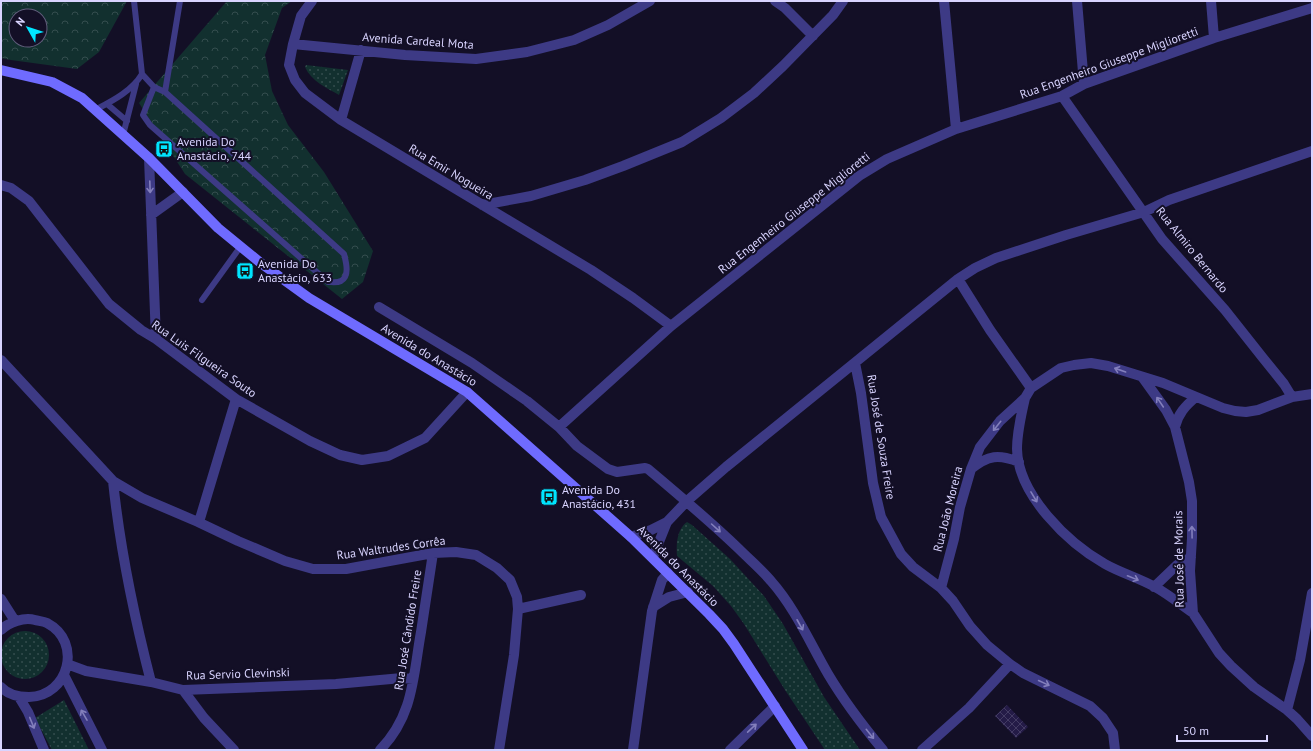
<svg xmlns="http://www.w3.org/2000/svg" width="1313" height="751" viewBox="0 0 1313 751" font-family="'PT Sans',sans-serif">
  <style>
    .forest { fill: url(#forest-crowns); fill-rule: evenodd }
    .park { fill: url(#park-dots) }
    .building { fill: url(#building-cross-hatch) }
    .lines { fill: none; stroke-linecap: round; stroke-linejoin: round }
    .lane { stroke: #3d3a85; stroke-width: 6 }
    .street { stroke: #3d3a85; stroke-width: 10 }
    .secondary { stroke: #6f6bff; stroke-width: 10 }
    .oneway { stroke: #837fbc }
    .labels { text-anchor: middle; stroke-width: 4; stroke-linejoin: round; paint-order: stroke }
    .street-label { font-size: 12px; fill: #d9d4ff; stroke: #130f26 }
    .poi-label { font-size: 12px; fill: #d9d4ff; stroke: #130f26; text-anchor: start }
  </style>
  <defs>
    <pattern id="forest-crowns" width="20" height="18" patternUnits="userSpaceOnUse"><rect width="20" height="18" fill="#12302f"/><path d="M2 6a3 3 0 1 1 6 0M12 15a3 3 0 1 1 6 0" fill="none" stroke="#344d4e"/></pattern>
    <pattern id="park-dots" width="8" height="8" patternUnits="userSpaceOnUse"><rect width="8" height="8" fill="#12302f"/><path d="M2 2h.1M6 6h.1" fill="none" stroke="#344d4e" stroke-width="1.8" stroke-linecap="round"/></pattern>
    <pattern id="building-cross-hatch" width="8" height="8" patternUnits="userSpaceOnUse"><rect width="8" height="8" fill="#241b47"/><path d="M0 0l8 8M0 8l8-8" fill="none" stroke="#433b63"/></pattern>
  </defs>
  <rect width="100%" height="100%" fill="#130f26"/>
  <!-- forest -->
  <path class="forest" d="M1,1H127L99,52L77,69L11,60L1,58ZM16,16H40V40H16Z
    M227,1H292L282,8L265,55L272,91L288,125L324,172L373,251L363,282L342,299L185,174L139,103Z"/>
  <!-- park -->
  <path class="park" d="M306,65L348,70L339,95C327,88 311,81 305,67Z
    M687,522L692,525L730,559L764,596L783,624L824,697L860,750H825L785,690L744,624L731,606L713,586L677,556C676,544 677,529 687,522Z
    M1 655a24 24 0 1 1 48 0a24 24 0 1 1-48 0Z
    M64,700L89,750H52L35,718Z"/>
  <!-- building -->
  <path class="building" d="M1007,705L1028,727L1016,738L995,716Z"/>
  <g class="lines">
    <!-- lane -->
    <path class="lane" d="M142,74L154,87
      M154,87L165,92L344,254C346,262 350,276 341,281C337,283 332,282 328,282L150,125L143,115Z
      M165,92L180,1
      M107,104L127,121
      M95,110C112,101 132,91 142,74L134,1
      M123,135L136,84
      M202,300L241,246"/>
    <!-- street -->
    <path class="street" d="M312,1L301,16L293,44L289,65L295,80L305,93L341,120L591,270L633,298L671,326
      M775,1L785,8L813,36
      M944,1L956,129
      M1077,1L1084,84
      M1211,1L1214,38
      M293,44L405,55L476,59L527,52L574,40L608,25L650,1
      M1062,96L1162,239L1225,310L1263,358L1284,384L1292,397
      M341,120L361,50
      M149,158L156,339
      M1,185L11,188L29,201L109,304L141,330L156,339L236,399L310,441L340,455L362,460L388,456L425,438L467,392
      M482,205L531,196L585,180L623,166L682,142L721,118L754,93L783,66L833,15L843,1
      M151,215L183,192
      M958,279L990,330L1031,388
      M379,307L472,363L527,401L559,427L577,446L608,469L617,472L645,468L648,469C679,495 710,521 739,549C750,560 762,570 771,581C795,608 810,643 828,674C844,701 863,726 883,750
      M1,360L113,481C120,549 134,616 151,682
      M855,363L861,393L873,483L881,517L901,554L913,567L941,588L953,601L970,626L987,645L1010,664L1023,673L1090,706L1103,718L1113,733L1115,750
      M1143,378L1166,410L1175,427L1189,482L1192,501V538L1190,571L1193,613L1219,653L1231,666L1254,687L1287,710L1297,719L1312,736
      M1025,398C1021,415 1017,432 1017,449C1018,495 1068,543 1105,564C1121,573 1139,578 1155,587C1168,594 1180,604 1193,613
      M559,427L671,326L859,176L887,159L956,129L1062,96L1084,84L1214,38L1312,8
      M1175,427C1178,414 1185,406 1196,397
      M971,469C988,455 999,454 1019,462
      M113,481L142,498L198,522L238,541L285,561L313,569H346L433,553L456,552L476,555L497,568L510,580L517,597L518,609L514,655L499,750
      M199,522L236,399
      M631,537L651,530L667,522L687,501L726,467L958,279L975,268L996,258L1066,235L1144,212L1169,200L1312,151
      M653,557L667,522
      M1154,587L1177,565L1191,557
      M941,588L954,539L960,507L971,469L980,447L1000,421L1025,398L1031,388L1061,368L1074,365L1091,363L1108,366L1163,383L1223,408L1235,411L1246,412L1258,410L1292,397L1312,394
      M1,599L15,621
      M653,607L669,597L688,592
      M518,609L581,595
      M1,630C9,622 24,617 35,620C38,621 43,621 47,623C83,642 69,696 29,697C18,697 8,695 1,687
      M67,664L86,671L151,682L183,690L336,684L402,678L413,679
      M64,675L102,750
      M183,690L204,718L234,750
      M19,697L28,712L44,750
      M1287,710L1300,660L1312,593
      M380,750C414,715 413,676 421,632C425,605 429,579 433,553
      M633,750L652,611L662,580L668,573
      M730,750L775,706
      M922,750L969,708L1010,664"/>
    <!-- secondary -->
    <path class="secondary" d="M1,70L52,82L82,98L149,158L218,228L262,264L309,298L467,392L631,537L709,614L723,629L734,644L803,750"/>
  </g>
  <!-- one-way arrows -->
  <defs><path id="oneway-shaft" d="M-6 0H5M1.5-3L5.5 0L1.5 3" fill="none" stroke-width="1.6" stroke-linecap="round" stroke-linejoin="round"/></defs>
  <g class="oneway">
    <use href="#oneway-shaft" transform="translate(150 187) rotate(88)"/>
    <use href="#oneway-shaft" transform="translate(1120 370) rotate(-161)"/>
    <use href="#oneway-shaft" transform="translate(1160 402) rotate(-124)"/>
    <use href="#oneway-shaft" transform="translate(997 426) rotate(129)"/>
    <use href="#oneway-shaft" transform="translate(1034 497) rotate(59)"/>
    <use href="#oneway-shaft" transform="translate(716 528) rotate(42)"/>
    <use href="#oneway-shaft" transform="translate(1192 532) rotate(-91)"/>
    <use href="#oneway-shaft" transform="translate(1133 578) rotate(22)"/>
    <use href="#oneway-shaft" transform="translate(800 625) rotate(61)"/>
    <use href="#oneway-shaft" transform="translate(1044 683) rotate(25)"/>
    <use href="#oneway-shaft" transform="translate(84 715) rotate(-120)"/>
    <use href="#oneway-shaft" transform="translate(32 723) rotate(68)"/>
    <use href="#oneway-shaft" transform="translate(752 728) rotate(-43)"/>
    <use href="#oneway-shaft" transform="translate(870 734) rotate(51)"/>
  </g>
  <!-- icons -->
  <defs>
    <symbol id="bus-square" viewBox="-11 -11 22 22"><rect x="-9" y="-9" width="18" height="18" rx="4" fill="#00e5ff" stroke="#130f26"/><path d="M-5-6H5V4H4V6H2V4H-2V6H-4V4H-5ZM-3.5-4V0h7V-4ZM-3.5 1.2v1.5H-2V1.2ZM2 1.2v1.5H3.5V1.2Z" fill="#111"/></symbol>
  </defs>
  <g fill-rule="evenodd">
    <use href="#bus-square" x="154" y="139" width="20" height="20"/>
    <use href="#bus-square" x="235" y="261" width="20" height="20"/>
    <use href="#bus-square" x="539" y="487" width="20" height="20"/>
  </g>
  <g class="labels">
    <!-- street labels -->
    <g class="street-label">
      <text transform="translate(418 41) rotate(4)" y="4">Avenida Cardeal Mota</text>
      <text transform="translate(1109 63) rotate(-20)" y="4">Rua Engenheiro Giuseppe Miglioretti</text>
      <text transform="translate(451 172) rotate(31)" y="4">Rua Emir Nogueira</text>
      <text transform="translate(794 213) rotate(-38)" y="4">Rua Engenheiro Giuseppe Miglioretti</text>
      <text transform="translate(1192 250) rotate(51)" y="4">Rua Almiro Bernardo</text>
      <text transform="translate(429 355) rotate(31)" y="4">Avenida do Anastácio</text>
      <text transform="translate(204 359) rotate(35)" y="4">Rua Luis Filgueira Souto</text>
      <text transform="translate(881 437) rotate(81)" y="4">Rua José de Souza Freire</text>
      <text transform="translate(948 509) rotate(-76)" y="4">Rua João Moreira</text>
      <text transform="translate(391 548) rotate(-8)" y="4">Rua Waltrudes Corrêa</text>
      <text transform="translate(1179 559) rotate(-91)" y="4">Rua José de Morais</text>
      <text transform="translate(678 566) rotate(45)" y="4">Avenida do Anastácio</text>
      <text transform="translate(408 630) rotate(-81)" y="4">Rua José Cândido Freire</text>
      <text transform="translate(238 674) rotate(-2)" y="4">Rua Servio Clevinski</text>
    </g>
    <!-- poi labels -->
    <g class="poi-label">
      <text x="177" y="146">Avenida Do<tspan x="177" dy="14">Anastácio, 744</tspan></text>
      <text x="258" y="268">Avenida Do<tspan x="258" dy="14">Anastácio, 633</tspan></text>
      <text x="562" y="494">Avenida Do<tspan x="562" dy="14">Anastácio, 431</tspan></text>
    </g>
  </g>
  <!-- border -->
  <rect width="1313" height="751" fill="none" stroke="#d9d4ff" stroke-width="4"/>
  <!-- north arrow -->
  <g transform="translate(28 28) rotate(309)"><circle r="19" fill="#130f26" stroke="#625e7d"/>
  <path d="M0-3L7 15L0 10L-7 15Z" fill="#00e5ff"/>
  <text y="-6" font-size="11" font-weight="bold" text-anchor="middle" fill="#d9d4ff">N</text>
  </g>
  <!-- scale -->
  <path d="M1177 735v6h90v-6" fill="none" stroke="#d9d4ff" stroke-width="2"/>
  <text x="1183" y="735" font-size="12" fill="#d9d4ff" stroke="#130f26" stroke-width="3" paint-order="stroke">50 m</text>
</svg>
